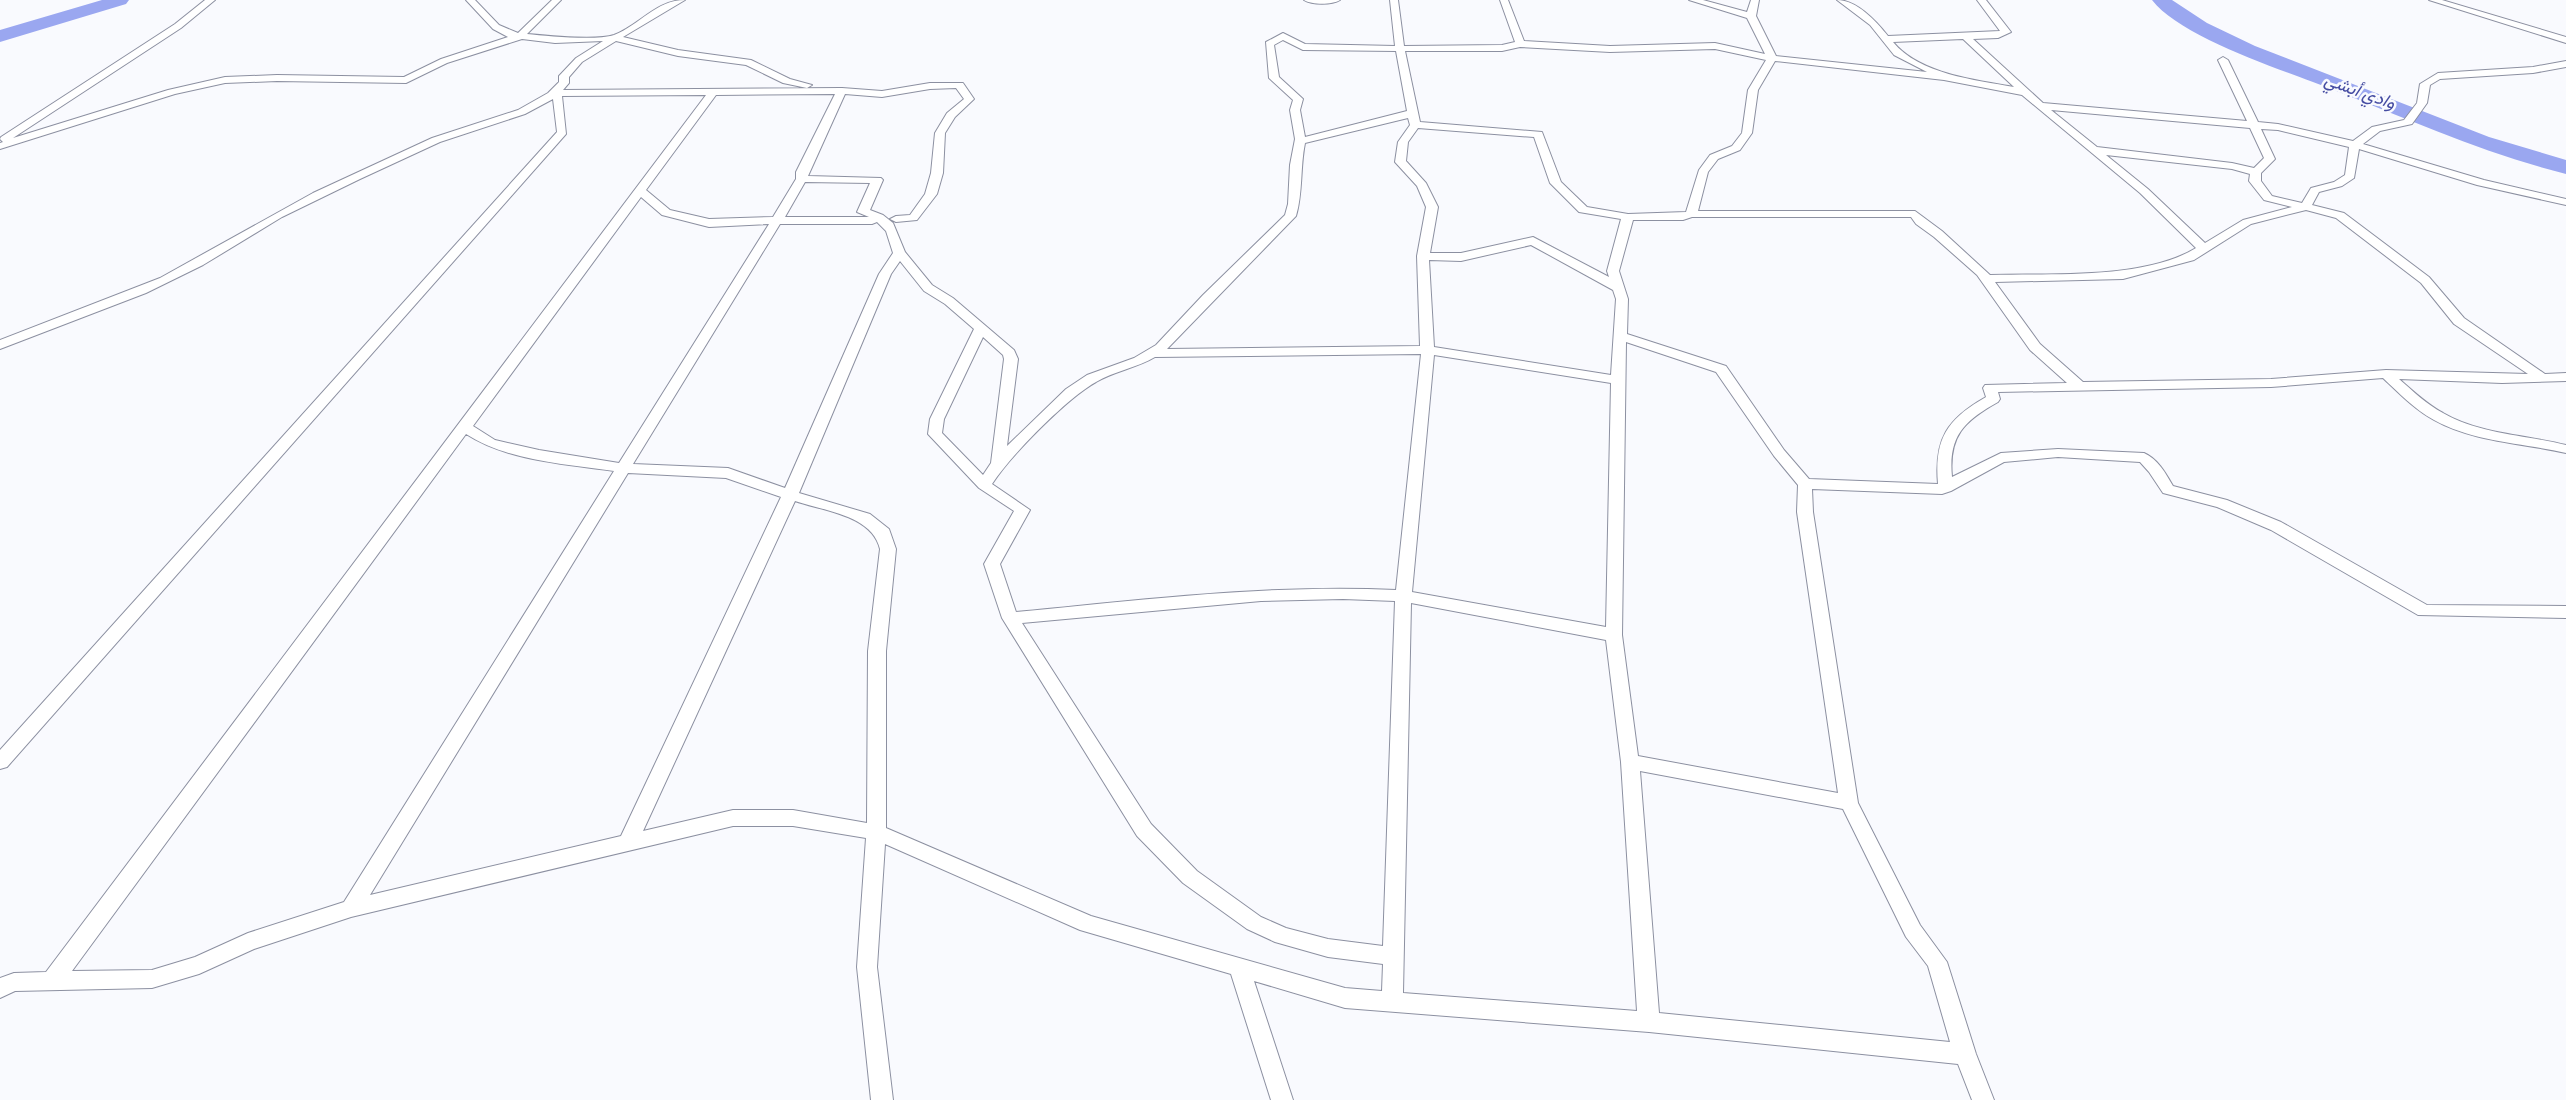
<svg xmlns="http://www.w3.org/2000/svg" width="2566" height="1100" viewBox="0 0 2566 1100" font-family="'Archivo Narrow',Vazirmatn,sans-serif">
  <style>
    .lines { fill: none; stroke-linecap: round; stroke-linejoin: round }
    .river { fill: #9aa7f0; fill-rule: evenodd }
    .minor-casing { stroke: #8c90a1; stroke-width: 2 }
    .minor { fill: #fff; fill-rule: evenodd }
    .labels { text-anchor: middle; stroke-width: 5; stroke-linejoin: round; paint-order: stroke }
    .far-water-label { font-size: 18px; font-style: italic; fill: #454ca2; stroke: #f9fafe }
  </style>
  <rect width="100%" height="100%" fill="#f9fafe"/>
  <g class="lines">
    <!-- river -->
    <path class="river" d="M102,0H129L126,4L0,42V30Z
      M2152,0H2172L2207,23L2255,46L2489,137L2566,160V174C2486,154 2410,120 2334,90C2288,72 2181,38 2152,0Z"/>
    <defs>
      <path id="minor" d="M205,0H215L181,28L13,138L168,90L225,77L277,75L404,77L441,59L508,37L493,29L466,0H475L499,25L518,33L552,0H561L527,34C547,36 596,41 614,35C640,25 656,0 685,0L623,37L678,50L751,60L790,79L812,85L807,88L783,83L746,65L678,56L616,41L582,62L569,77V83L563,90L842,88L882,91L930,83H963L974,99L955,117L945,133L943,173L937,194L917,220L896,222L890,219L896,216L910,215L925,194L931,173L935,133L947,113L964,99L956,88L930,89L882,97L845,94L808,176L881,178L883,180L870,210L883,215L893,223L905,252L932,285L953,298L1014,350L1018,359L1007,446L1066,389L1087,375L1134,358L1156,345L1203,295L1285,215L1288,204L1290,165L1295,139L1290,110L1293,100L1269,78L1266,42L1283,33L1305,44L1395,46L1390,0H1398L1404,46L1502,45L1515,42L1500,0H1508L1524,41L1610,46L1715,43L1765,54L1747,18L1689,0H1703L1747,12L1751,0H1759L1756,16L1776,56L1927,72L1894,55L1870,25L1837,0C1857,0 1876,21 1888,36L2000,31L1977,0H1986L2011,32L1998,38L1973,39L2043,103L2247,121L2218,60L2223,57L2228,60L2258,122L2278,124L2353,141L2372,127L2404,120L2417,103L2420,84L2438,73L2533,67L2566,61V67L2533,73L2440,79L2430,85L2427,103L2412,124L2380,131L2363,144L2484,180L2566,199V205L2477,185L2359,149L2354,178L2342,186L2319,192L2312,205L2344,213L2429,277L2464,318L2545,374L2566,373V381L2502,383L2399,379C2413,391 2426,404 2443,413C2479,434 2526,435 2566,445V453C2523,443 2473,442 2434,420C2414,409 2399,393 2383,378L2271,387L1998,392L2000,399L1998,402C1964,421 1948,436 1952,477L2001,453L2058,449L2144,453C2158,459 2166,474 2173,486L2227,500L2281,522L2427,605L2566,606V618L2418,615L2271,530L2217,507L2163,493L2149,472L2140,462L2058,457L2004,462L1951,491L1942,494L1812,489L1813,512L1858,803L1920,925L1947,962L1976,1054L1994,1100H1972L1958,1064L1649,1032L1345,1008L1254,981L1293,1100H1271L1231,974L1080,930L885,844L877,967L893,1100H871L857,967L866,838L793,826H733L351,917L254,949L199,974L152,988L15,991L0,998V978L14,973L46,972L706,95L562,96L566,134L7,767L0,769V750L557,132L553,99L525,114L440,142L360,179L282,217L203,265L146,293L0,349V340L160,278L313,193L432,138L518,110L548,93L559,82V76L576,58L603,41L555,43L522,39L447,63L406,83L277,81L225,83L175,94L0,149V143L3,142L0,139L1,137L175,24ZM1963,39L2014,87C1975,80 1919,74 1893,42ZM1283,40L1303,50L1396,51L1407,111L1305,137L1300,110L1303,99L1279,77L1274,45ZM1520,47L1610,52L1715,49L1766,60L1748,90L1742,133L1732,146L1710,155L1699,170L1686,212L1628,214L1587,207L1561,182L1542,132L1420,122L1405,51H1502ZM1775,61L1944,80L2022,95L2140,193L2196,248C2144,280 2050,273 1990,275L1942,231L1915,211H1698L1708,172L1718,159L1740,150L1752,133L1758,90ZM835,94L796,172V179L773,217L709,219L670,210L646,190L716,95ZM2051,110L2250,128L2264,158L2254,168L2232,163L2097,147ZM1408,118L1410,125L1398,142L1395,162L1417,186L1426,207L1417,256L1420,346L1167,349L1296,216C1303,193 1300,167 1305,143ZM1418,128L1534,137L1550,183L1579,212L1621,219L1607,271L1609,277L1533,237L1461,253H1430L1438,207L1426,183L1406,161L1408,142ZM2261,129L2278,130L2349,147L2345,175L2334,182L2311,188L2302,203L2272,196L2261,181V173L2275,159ZM2106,155L2232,169L2250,174L2249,181L2264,200L2292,207L2243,220L2205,243L2148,189ZM805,182L870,183L857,212L869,217H785ZM641,197L662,215L709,227L769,224L619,463L539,450L495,440L473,426ZM2306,210L2336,218L2421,283L2454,324L2528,374L2386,370L2271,379L2083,382L2040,344L1995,282L2123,279L2194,260L2251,224ZM1692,217H1911L1916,224L1934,237L1977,275L2030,350L2067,383L1985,385L1983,388L1986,397C1947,419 1934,439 1938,484L1809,479L1784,450L1726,366L1627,334L1628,299L1619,271L1633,220H1683ZM877,222L886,231L893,253L879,274L785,488L728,468L633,464L780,224H872ZM1531,245L1613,290L1616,299L1611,375L1434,347L1429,260L1461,261ZM900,261L924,291L945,304L974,329L930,419L928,434L979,488L1014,511L984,564L1002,618L1137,836L1183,883L1247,929L1275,942L1328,957L1383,964L1382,991L1345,988L1091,916L886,828V651L896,549L889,529L870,514L799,493L891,274ZM983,337L1003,355L1004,359L991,463L983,475L942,433L944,419ZM1626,342L1716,372L1774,456L1798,485L1797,512L1838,793L1638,756L1622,635ZM1421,354L1396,590C1269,584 1142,600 1016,612L1000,564L1030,510L992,484C1010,456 1067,398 1096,382C1114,371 1137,368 1155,357ZM1434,355L1611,383L1606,627L1412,592ZM466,434C508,461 565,464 614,471L344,902L248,933L195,957L152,970L72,971ZM628,473L726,478L781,497L621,836L370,895ZM795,501C824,511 872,515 880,549L868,651L867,823L793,810H733L643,831ZM1343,599L1395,601L1383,946L1328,939L1286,928L1261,917L1197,871L1151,824L1022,623L1261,601ZM1411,603L1606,640L1621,762L1637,1011L1403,993ZM1640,771L1843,809L1906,937L1928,966L1950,1042L1659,1013Z
        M1304,0H1340C1332,5 1312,5 1304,0Z
        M2429,0H2442L2566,37V43Z"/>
    </defs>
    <!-- minor casing -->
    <use href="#minor" class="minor-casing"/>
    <!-- minor -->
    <use href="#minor" class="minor"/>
  </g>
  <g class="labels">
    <!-- far-water labels -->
    <g class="far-water-label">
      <text transform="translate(2360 91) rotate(20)" y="6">وادي أبشي</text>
    </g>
  </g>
</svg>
